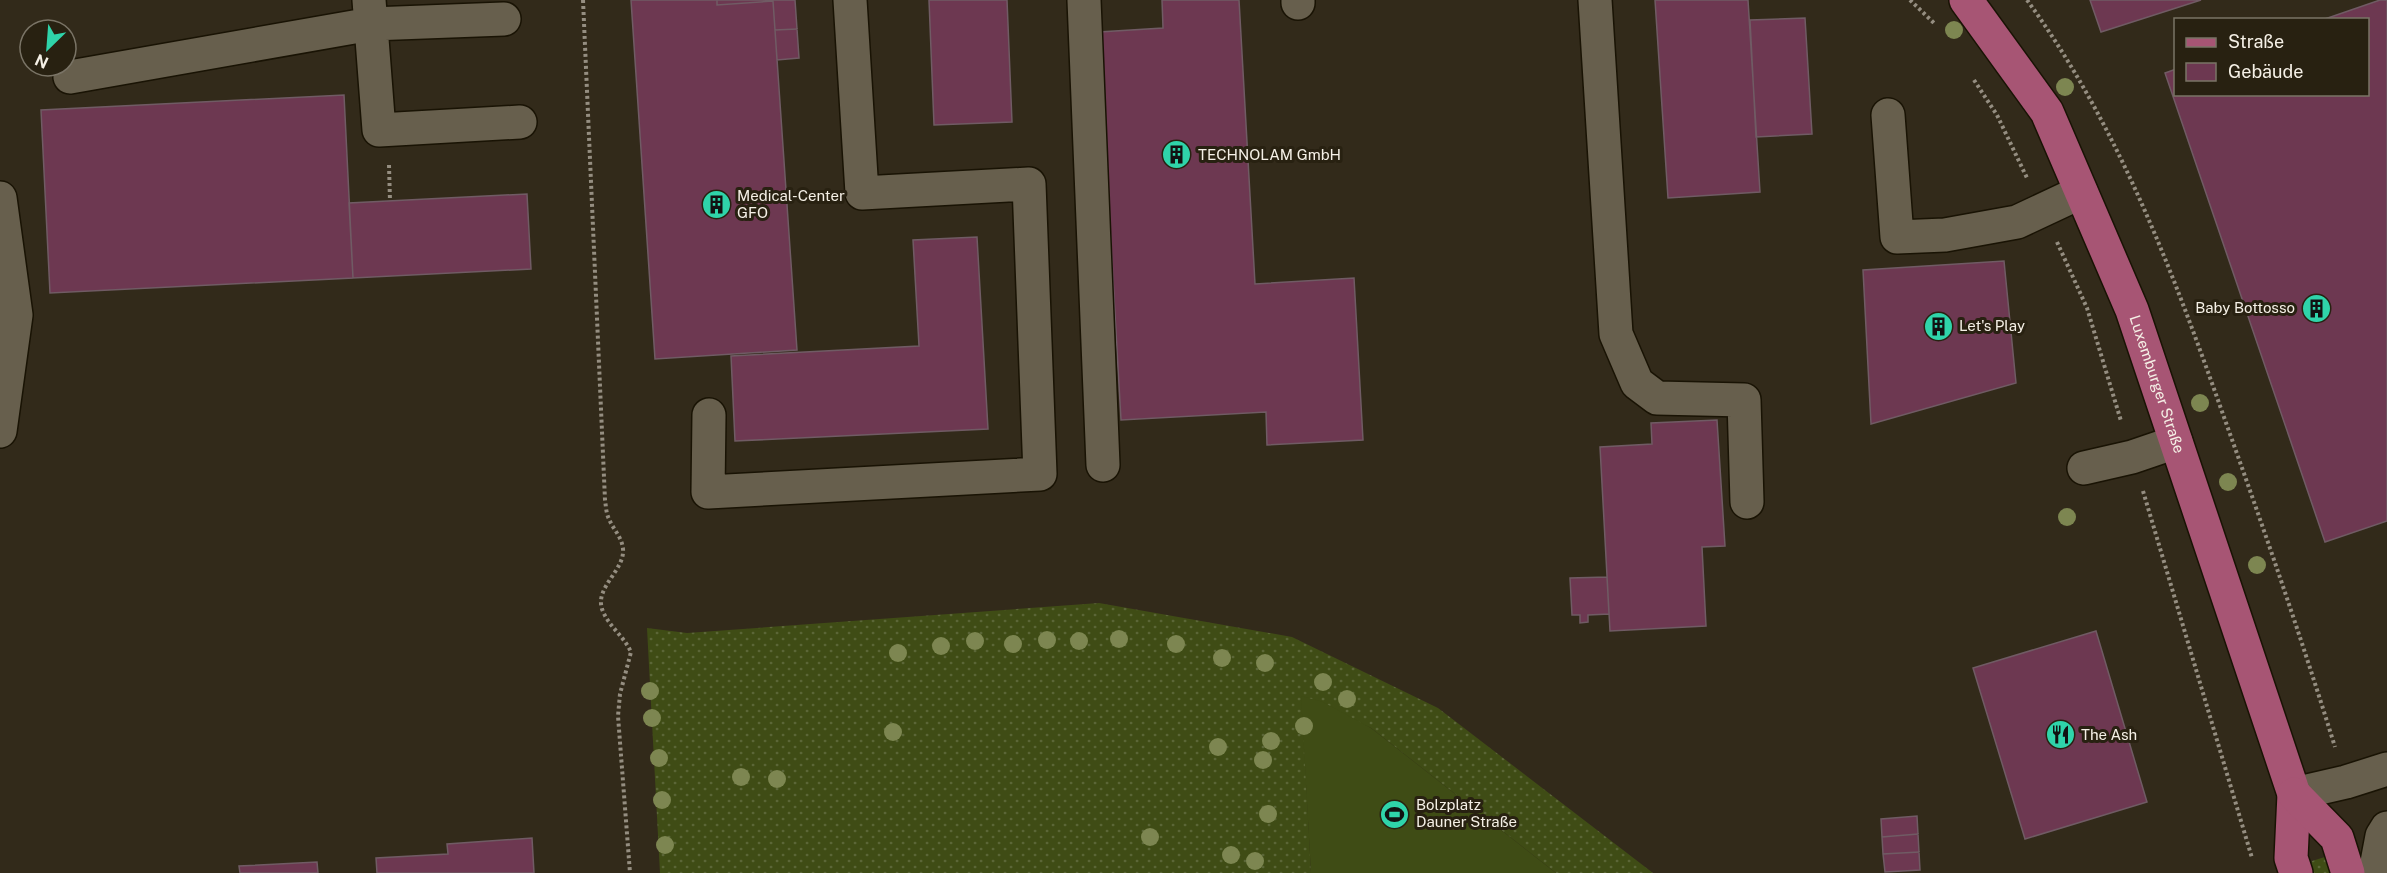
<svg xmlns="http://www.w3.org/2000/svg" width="2387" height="873" viewBox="0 0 2387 873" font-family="'Public Sans',sans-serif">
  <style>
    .grass { fill: url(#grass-dots) }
    .garden { fill: #3f4c15 }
    .building { fill: #6d3851; stroke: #705b64; stroke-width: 1.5 }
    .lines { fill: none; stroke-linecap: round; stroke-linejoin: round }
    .minor-casing { stroke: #191304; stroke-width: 36 }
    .major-casing { stroke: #191304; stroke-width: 36 }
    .path { stroke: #958e81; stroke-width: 4; stroke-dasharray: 3 3; stroke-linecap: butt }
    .minor { stroke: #675f4d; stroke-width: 33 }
    .major { stroke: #a75574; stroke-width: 33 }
    .tree { fill: #7d8651 }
    .labels { text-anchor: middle; stroke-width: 6; stroke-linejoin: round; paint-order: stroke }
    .poi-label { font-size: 15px; fill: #f5f0e6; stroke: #282111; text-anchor: start }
    .street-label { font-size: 15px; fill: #f5f0e6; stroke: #282111 }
  </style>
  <defs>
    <pattern id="grass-dots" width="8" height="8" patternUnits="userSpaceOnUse" patternTransform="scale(1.5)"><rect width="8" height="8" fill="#3f4c15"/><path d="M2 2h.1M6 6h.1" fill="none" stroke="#5b6637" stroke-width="1.8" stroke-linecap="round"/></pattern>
  </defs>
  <rect width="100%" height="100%" fill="#322a1a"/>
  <!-- grass -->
  <path class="grass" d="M1099,603L1292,637L1438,708L1653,873H1556L1371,728L1302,697L1311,873H660L647,628L687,633Z
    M2328,856L2335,873H2310L2312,861Z"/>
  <!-- garden -->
  <path class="garden" d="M1301,696L1323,702L1371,728L1556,873H1311Z"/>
  <!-- building -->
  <path class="building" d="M631,0H717V5L773,1L797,350L655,359Z
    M717,0H795L797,29L775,30L773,1L717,5Z
    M929,0H1007L1012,122L934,125Z
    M1162,0H1239L1255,284L1354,278L1363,440L1267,445L1266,412L1121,420L1099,32L1163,28Z
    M1655,0H1748L1760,192L1668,198Z
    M2090,0H2201L2101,32Z
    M2380,0H2387V521L2325,542L2165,73L2176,69V94H2368V20H2322Z
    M1805,18L1812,134L1756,137L1750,20Z
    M797,29L799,58L777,60L775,30Z
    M344,95L353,278L50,293L41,110Z
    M527,194L531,269L353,278L349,203Z
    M977,237L988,429L735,441L731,356L919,346L913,240Z
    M2004,261L2016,383L1871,424L1863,270Z
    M1717,420L1725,546L1702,547L1706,626L1610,631L1600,447L1652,444L1651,423Z
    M1607,577L1609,614L1588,615V622L1580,623V615H1572L1570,578Z
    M2096,631L2147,802L2025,839L1973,668Z
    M1917,816L1918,834L1882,837L1881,819Z
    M1918,834L1919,852L1883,854L1882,837Z
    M532,838L534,873H377L376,858L448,854L447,844Z
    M1919,852L1920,870L1885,872L1883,854Z
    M317,862L318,873H240L239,866Z"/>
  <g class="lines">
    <defs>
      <path id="minor" d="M369,0L379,130L520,122
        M1084,0L1103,465
        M1298,0V3
        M1595,0L1616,334L1637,383L1657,398L1744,400L1747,502
        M70,77L371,24L504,19
        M1888,115L1897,237L1945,235L2017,222L2081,192
        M0,198L16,315L0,431
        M709,415L708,492L1040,474L1029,184L862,193L850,0
        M2084,468L2132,457L2176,442
        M2294,794L2346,782L2387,769
        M2375,873L2382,836L2387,828"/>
      <g id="major">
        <path id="s1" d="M1966,0L2047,112L2132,310L2294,794L2291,858L2296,873"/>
        <path d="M2294,794L2337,838L2348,873"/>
      </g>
    </defs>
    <!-- minor casing -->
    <use href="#minor" class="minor-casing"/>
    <!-- major casing -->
    <use href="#major" class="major-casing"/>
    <!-- path -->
    <path class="path" d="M583,0L605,500C606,506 606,513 609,519C613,529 622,537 623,549C625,570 595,587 602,609C608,626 624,636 631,652L620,694L618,716L630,873
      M1910,0L1935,24
      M2027,0C2119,126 2174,275 2225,420C2264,529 2301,637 2335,747
      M1974,80L1997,115L2027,178
      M389,165L390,201
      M2057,242L2087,308L2121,421
      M2143,491L2252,858"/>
    <!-- minor -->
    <use href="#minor" class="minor"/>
    <!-- major -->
    <use href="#major" class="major"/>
  </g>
  <!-- trees -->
  <g class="tree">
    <circle cx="1954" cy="30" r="9"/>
    <circle cx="2065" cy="87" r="9"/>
    <circle cx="2200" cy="403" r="9"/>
    <circle cx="2228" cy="482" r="9"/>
    <circle cx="2067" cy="517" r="9"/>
    <circle cx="2257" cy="565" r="9"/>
    <circle cx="1119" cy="639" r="9"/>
    <circle cx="1047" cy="640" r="9"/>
    <circle cx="975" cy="641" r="9"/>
    <circle cx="1079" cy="641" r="9"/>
    <circle cx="1013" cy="644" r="9"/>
    <circle cx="1176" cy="644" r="9"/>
    <circle cx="941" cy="646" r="9"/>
    <circle cx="898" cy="653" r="9"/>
    <circle cx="1222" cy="658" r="9"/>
    <circle cx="1265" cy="663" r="9"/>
    <circle cx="1323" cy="682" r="9"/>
    <circle cx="650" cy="691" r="9"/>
    <circle cx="1347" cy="699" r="9"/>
    <circle cx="652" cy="718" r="9"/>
    <circle cx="1304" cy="726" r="9"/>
    <circle cx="893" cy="732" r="9"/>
    <circle cx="1271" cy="741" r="9"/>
    <circle cx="1218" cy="747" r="9"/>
    <circle cx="659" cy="758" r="9"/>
    <circle cx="1263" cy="760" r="9"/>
    <circle cx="741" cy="777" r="9"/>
    <circle cx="777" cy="779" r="9"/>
    <circle cx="662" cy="800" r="9"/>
    <circle cx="1268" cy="814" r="9"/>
    <circle cx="1150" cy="837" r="9"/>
    <circle cx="665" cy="845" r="9"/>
    <circle cx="1231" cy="855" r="9"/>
    <circle cx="1255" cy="861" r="9"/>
  </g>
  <!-- icons -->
  <defs>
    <symbol id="building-disc" viewBox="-11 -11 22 22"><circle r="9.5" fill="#2fd4aa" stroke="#282111"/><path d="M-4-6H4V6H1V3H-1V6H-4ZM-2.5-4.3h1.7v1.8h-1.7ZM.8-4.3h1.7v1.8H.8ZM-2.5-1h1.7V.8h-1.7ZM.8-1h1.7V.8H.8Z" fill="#111"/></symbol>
    <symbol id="restaurant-disc" viewBox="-11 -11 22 22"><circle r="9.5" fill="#2fd4aa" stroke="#282111"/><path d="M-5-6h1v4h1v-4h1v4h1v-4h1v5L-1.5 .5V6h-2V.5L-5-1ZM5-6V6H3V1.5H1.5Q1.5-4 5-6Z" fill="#111"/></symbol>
    <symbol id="stadium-disc" viewBox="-11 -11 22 22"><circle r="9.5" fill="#2fd4aa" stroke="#282111"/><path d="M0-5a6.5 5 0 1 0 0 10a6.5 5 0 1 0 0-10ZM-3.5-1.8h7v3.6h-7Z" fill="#111"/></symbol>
  </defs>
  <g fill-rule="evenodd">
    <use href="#building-disc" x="1160" y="138" width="33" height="33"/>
    <use href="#building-disc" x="700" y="188" width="33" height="33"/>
    <use href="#building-disc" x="2300" y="292" width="33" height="33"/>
    <use href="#building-disc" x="1922" y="310" width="33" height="33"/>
    <use href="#restaurant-disc" x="2044" y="718" width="33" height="33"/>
    <use href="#stadium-disc" x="1378" y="798" width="33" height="33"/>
  </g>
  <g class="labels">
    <!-- poi labels -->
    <g class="poi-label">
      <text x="1198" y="160">TECHNOLAM GmbH</text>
      <text x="737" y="201">Medical-Center<tspan x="737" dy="17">GFO</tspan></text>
      <text x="2295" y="313" text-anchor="end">Baby Bottosso</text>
      <text x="1959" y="331">Let's Play</text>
      <text x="2081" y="740">The Ash</text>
      <text x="1416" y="810">Bolzplatz<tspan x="1416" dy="17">Dauner Straße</tspan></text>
    </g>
    <!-- street labels -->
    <g class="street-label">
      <text dy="5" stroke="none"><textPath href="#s1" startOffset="432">Luxemburger Straße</textPath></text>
    </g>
  </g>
  <!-- legend -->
  <rect x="2174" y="18" width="195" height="78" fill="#282111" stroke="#7a7466" stroke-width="1.5"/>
  <rect x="2186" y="38" width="30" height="9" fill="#a75574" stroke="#7a7466" stroke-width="1.5"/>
  <text x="2228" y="48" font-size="18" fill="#f5f0e6">Straße</text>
  <rect x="2186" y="63" width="30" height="18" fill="#6d3851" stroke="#7a7466" stroke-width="1.5"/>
  <text x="2228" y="78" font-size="18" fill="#f5f0e6">Gebäude</text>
  <!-- north arrow -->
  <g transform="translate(48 48) rotate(205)"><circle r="28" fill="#282111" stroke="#7a7466" stroke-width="1.5"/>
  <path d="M0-4.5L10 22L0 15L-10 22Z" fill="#2fd4aa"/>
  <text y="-9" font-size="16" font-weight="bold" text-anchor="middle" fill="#f5f0e6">N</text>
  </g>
</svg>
